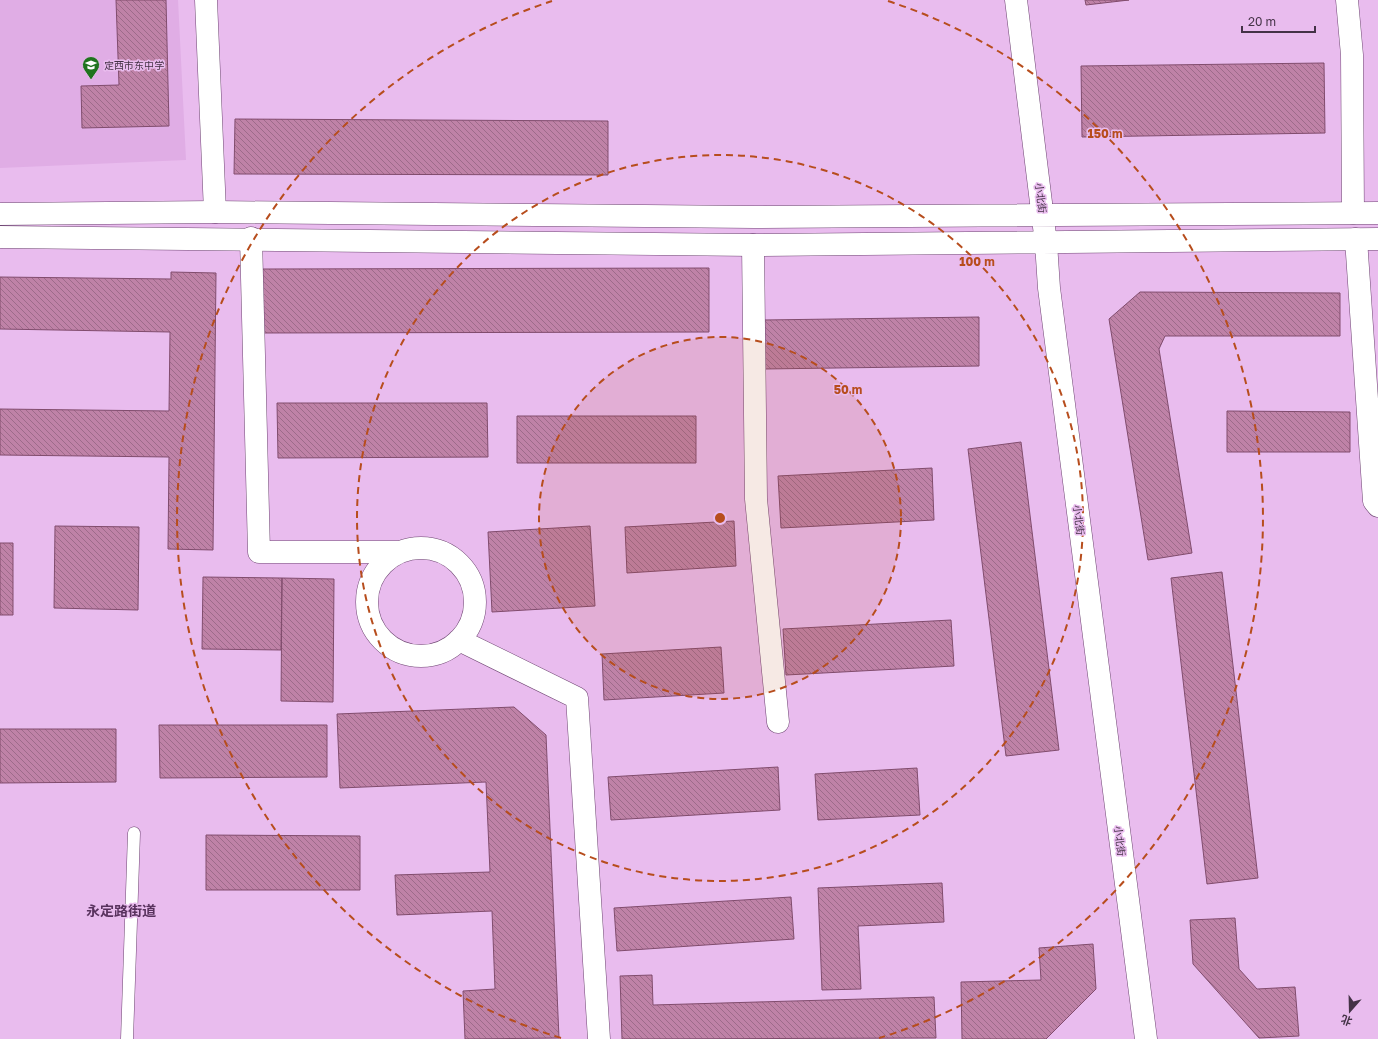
<svg xmlns="http://www.w3.org/2000/svg" width="1378" height="1039" viewBox="0 0 1378 1039" font-family="'Golos Text','Noto Sans SC',sans-serif">
  <style>
    .built { fill: #e0ade5 }
    .building { fill: url(#building-back-hatch); stroke: #814c6d }
    .lines { fill: none; stroke-linecap: round; stroke-linejoin: round }
    .lane-casing { stroke: #6e4672; stroke-width: 13 }
    .street-casing { stroke: #6e4672; stroke-width: 23 }
    .secondary-casing { stroke: #6e4672; stroke-width: 23 }
    .lane { stroke: #fff; stroke-width: 12 }
    .street { stroke: #fff; stroke-width: 22 }
    .secondary { stroke: #fff; stroke-width: 22 }
    .ring { fill: none; stroke: #b74d1d; stroke-width: 2; stroke-dasharray: 7 5 }
    .labels { text-anchor: middle; stroke-width: 3; stroke-linejoin: round; paint-order: stroke }
    .poi-label { font-size: 10px; fill: #443246; stroke: #e9bcee; text-anchor: start }
    .street-label { font-size: 10px; fill: #443246; stroke: #e9bcee }
    .district-label { font-size: 14px; font-weight: bold; fill: #58325d; stroke: #e9bcee }
    .centre { fill: #b74d1d; stroke: #e9bcee; stroke-width: 2 }
    .ring-label { font-size: 12px; text-anchor: middle; font-weight: bold; fill: #b74d1d; stroke: #e9bcee; stroke-width: 3; stroke-linejoin: round; paint-order: stroke }
  </style>
  <defs>
    <pattern id="building-back-hatch" width="6" height="6" patternUnits="userSpaceOnUse"><rect width="6" height="6" fill="#bf82a7"/><path d="M-1 5l2 2M0 0l6 6M5-1l2 2" fill="none" stroke="#9d6b8a"/></pattern>
  </defs>
  <rect width="100%" height="100%" fill="#e9bcee"/>
  <!-- built -->
  <path class="built" d="M0,0H178L186,160L0,168Z"/>
  <!-- building -->
  <path class="building" d="M116,0H166L169,126L82,128L81,86L119,85Z
    M1085,0H1129L1086,5Z
    M1324,63L1325,133L1082,137L1081,66Z
    M235,119L608,121V175L234,174Z
    M709,268V332L262,333V269Z
    M171,272L216,273L213,550L168,549L169,457L0,455V409L169,411L170,332L0,329V277L171,279Z
    M1140,292L1340,293V336H1165L1159,349L1192,553L1148,560L1109,319Z
    M979,317V366L764,369L763,320Z
    M277,403H487L488,457L278,458Z
    M1227,411L1350,412V452H1227Z
    M517,416H696V463H517Z
    M1021,442L1059,750L1006,756L968,449Z
    M932,468L934,520L781,528L778,476Z
    M734,521L736,566L627,573L625,527Z
    M55,526L139,527L138,610L54,608Z
    M590,526L595,606L492,612L488,532Z
    M0,543H13V615H0Z
    M1222,572L1258,878L1207,884L1171,578Z
    M203,577L282,578L281,650L202,649Z
    M282,578L334,579L333,702L281,701Z
    M951,620L954,666L786,675L783,629Z
    M721,647L724,693L604,700L602,654Z
    M514,707L546,735L559,1038L465,1039L463,991L495,989L492,911L397,915L395,875L490,872L486,782L340,788L337,714Z
    M159,725H327V777L160,778Z
    M0,729H116V782L0,783Z
    M778,767L780,810L611,820L608,777Z
    M917,768L920,815L818,820L815,774Z
    M206,835L360,836V890H206Z
    M942,883L944,922L858,926L861,989L822,990L818,888Z
    M791,897L794,939L617,951L614,908Z
    M1235,918L1239,969L1257,989L1295,987L1299,1036L1259,1038L1193,964L1190,920Z
    M1093,944L1096,989L1046,1039H962L961,982L1041,980L1039,948Z
    M652,975L653,1005L934,997L936,1038L622,1039L620,976Z"/>
  <g class="lines">
    <defs>
      <path id="lane" d="M127,1039L134,833"/>
      <path id="street" d="M206,0L215,212
        M1347,0L1352,55L1353,213
        M251,238L259,552H400
        M1356,239L1374,501L1378,506
        M753,245L756,499L778,722
        M367 602a54 54 0 1 1 108 0a54 54 0 1 1-108 0Z
        M459,640L577,698L599,1039"/>
      <path id="secondary" d="M1016,0L1046,243L1049,288L1146,1039
        M0,214L215,212L754,217L1378,213
        M0,237L753,245L1378,239"/>
    </defs>
    <!-- lane casing -->
    <use href="#lane" class="lane-casing"/>
    <!-- street casing -->
    <use href="#street" class="street-casing"/>
    <!-- secondary casing -->
    <use href="#secondary" class="secondary-casing"/>
    <!-- lane -->
    <use href="#lane" class="lane"/>
    <!-- street -->
    <use href="#street" class="street"/>
    <!-- secondary -->
    <use href="#secondary" class="secondary"/>
  </g>
  <!-- distance rings -->
  <circle cx="720" cy="518" r="181" fill="#b74d1d" fill-opacity=".12"/>
  <g class="ring">
    <circle cx="720" cy="518" r="181"/>
    <circle cx="720" cy="518" r="363"/>
    <path d="M561 1038A544 544 0 0 1 552 1M888 1A544 544 0 0 1 879 1038"/>
  </g>
  <!-- icons -->
  <defs>
    <symbol id="school-pin" viewBox="-11 -11 22 30"><path d="M0 17L-7.5 6A9.5 9.5 0 1 1 7.5 6Z" fill="#1f731e" stroke="#e9bcee"/><path d="M0-5L7-2L0 1L-7-2ZM-4 1L0 2.5L4 1V4Q0 6-4 4Z" fill="#fff"/></symbol>
  </defs>
  <g fill-rule="evenodd">
    <use href="#school-pin" x="81" y="55" width="20" height="27"/>
  </g>
  <g class="labels">
    <!-- poi labels -->
    <g class="poi-label">
      <text x="104" y="69">定西市东中学</text>
    </g>
    <!-- street labels -->
    <g class="street-label">
      <text transform="translate(1041 198) rotate(83)" y="4">小北街</text>
      <text transform="translate(1079 520) rotate(83)" y="4">小北街</text>
      <text transform="translate(1120 841) rotate(83)" y="4">小北街</text>
    </g>
    <!-- district labels -->
    <g class="district-label">
      <text x="121" y="916">永定路街道</text>
    </g>
  </g>
  <circle cx="720" cy="518" r="6" class="centre"/>
  <g class="ring-label">
    <text x="1105" y="138">150 m</text>
    <text x="977" y="266">100 m</text>
    <text x="848" y="394">50 m</text>
  </g>
  <!-- north arrow -->
  <g transform="translate(1350 1011) rotate(200)" stroke="#e9bcee" stroke-width="3" paint-order="stroke">
  <path d="M0-3L7 15L0 10L-7 15Z" fill="#443246"/>
  <text y="-6" font-size="11" font-weight="bold" text-anchor="middle" fill="#443246">北</text>
  </g>
  <!-- scale -->
  <path d="M1242 26v6h73v-6" fill="none" stroke="#443246" stroke-width="2"/>
  <text x="1248" y="26" font-size="12" fill="#443246" stroke="#e9bcee" stroke-width="3" paint-order="stroke">20 m</text>
</svg>
